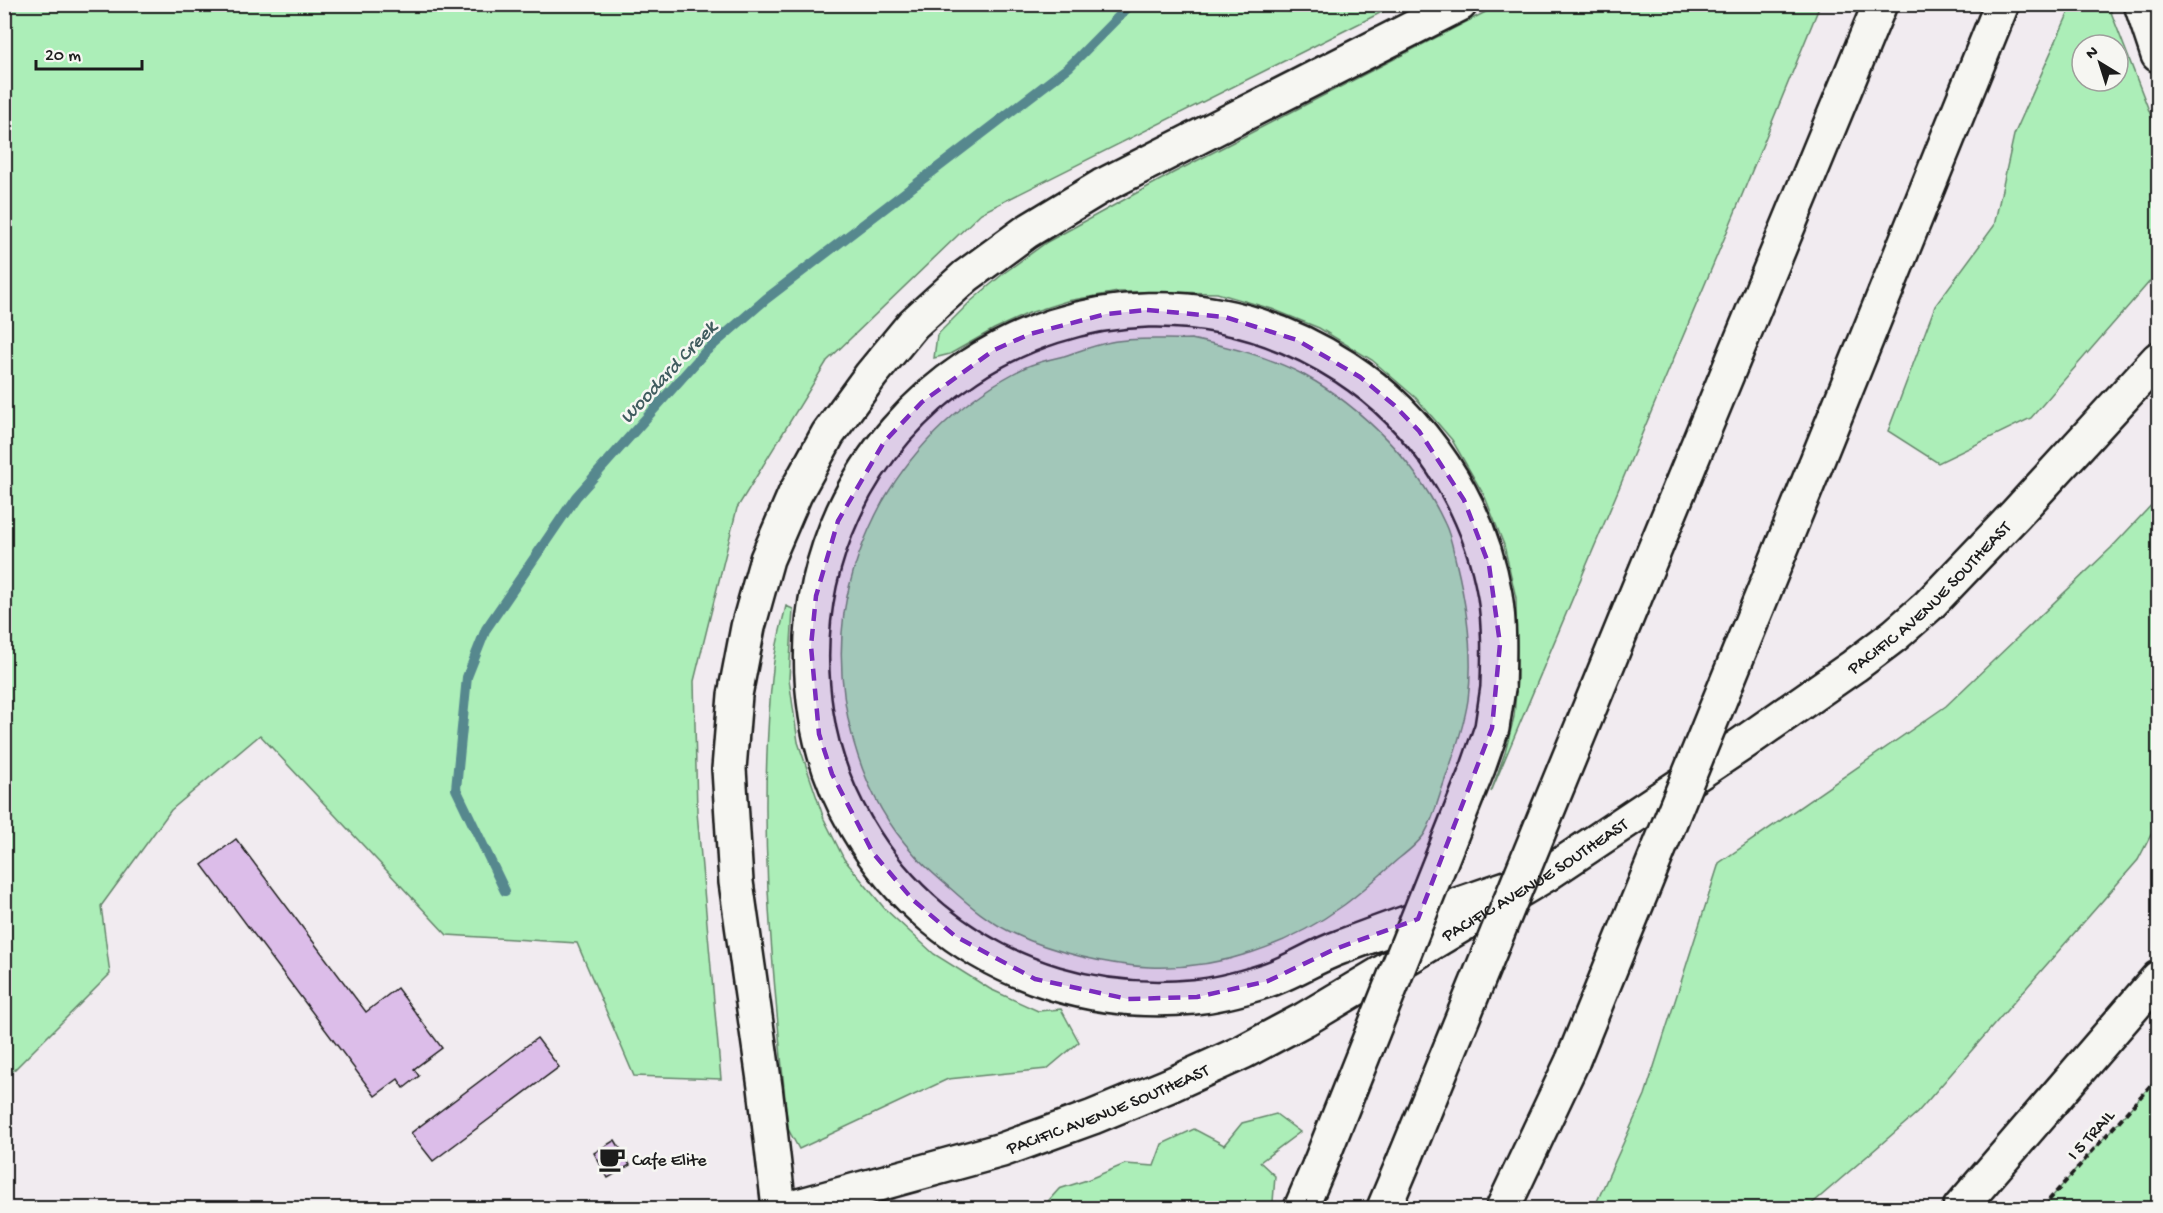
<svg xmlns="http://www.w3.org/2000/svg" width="2163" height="1213" viewBox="0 0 2163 1213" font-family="'Gochi Hand',sans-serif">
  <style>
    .green { fill: #aceeb8; stroke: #64856a; stroke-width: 1.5; fill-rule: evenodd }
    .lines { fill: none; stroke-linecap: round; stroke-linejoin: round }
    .stream { stroke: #57888e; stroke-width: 10 }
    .building { fill: #dcbde9; stroke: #1c1c1c; stroke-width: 1.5 }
    .primary-casing { stroke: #1c1c1c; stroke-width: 38 }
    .motorway-casing { stroke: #1c1c1c; stroke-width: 38 }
    .path { stroke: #1c1c1c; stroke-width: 4; stroke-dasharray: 6 4.5; stroke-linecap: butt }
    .primary { stroke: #f6f6f2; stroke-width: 33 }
    .motorway { stroke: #f6f6f2; stroke-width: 33 }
    .motorway-bridge-casing { stroke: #1c1c1c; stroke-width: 38; stroke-linecap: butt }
    .motorway-bridge { stroke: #f6f6f2; stroke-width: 33 }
    .marked { fill: #7b2cbf; fill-opacity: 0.2; stroke: #7b2cbf; stroke-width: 4.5; stroke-dasharray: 12 8; stroke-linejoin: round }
    .labels { text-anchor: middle; stroke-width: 5; stroke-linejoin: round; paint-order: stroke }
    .street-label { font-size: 18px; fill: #1c1c1c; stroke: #f6f6f2 }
    .poi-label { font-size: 18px; fill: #1c1c1c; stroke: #f6f6f2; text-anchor: start }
    .water-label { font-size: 20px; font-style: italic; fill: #3f5b5e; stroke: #f6f6f2 }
  </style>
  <rect width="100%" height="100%" fill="#f1ebf0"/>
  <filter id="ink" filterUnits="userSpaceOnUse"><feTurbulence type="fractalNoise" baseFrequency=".0167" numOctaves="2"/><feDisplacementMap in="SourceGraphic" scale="12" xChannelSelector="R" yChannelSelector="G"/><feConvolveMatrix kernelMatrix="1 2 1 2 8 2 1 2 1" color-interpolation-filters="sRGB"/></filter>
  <g filter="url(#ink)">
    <!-- green -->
    <path class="green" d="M5,4H1396V5L981,213L827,361L737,508L694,681L697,812L721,1079L634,1076L577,943L447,935L260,735L171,810L101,906L110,974L5,1079Z
      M1499,5H1820L1724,239L1491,792L1505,753L1514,717L1517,679L1516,598L1504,545L1485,497L1452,440L1416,398L1372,360L1319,328L1272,309L1217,293L1162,292H1118L1067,301L1029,313L994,329L950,354L934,358L937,335L970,302L1004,273L1047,242L1173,173Z
      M2072,5L2109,7L2158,134V272L2031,418L1938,463L1888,431L1935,306L1994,226L2014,135ZM2082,45H2118V81H2082Z
      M1191,339C1230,347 1268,356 1304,375C1362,407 1417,463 1445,524C1451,536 1453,550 1456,562C1467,607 1474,655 1468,700C1464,726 1455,752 1446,777C1439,795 1435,816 1425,833C1419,843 1407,852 1397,860C1380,875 1363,891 1344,905C1288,946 1219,970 1149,967C1108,965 1052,952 1015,934C990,923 970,906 950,888C938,878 925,867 914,854C857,792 833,696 844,613C850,574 864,536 883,501C916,444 966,396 1026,367C1037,362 1051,359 1064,356C1079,351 1095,345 1111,342C1136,337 1165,340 1191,339Z
      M2158,498V821L2138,860L1917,1113L1807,1208H1594L1645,1095L1719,863L1946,706L2111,548Z
      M786,606L793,609L789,679L798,742L824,819L844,859L885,909L934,954L990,989L1038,1011L1061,1009L1079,1042L1047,1069L948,1079L799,1149L788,1129C773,976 756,823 773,669C775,648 781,627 786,606Z
      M2158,1077V1208H2042Z
      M1276,1114L1300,1132L1260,1162L1275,1176L1273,1202L1264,1208H1042L1059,1189L1087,1180L1125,1164L1154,1166L1162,1144L1194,1129L1224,1145L1242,1123Z"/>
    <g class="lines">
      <!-- stream -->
      <path class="stream" d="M505,891L456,789L467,677L486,629L576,497L705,352L766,299L1069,67L1131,4"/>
    </g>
    <!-- building -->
    <path class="building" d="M236,839L366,1012L397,988L442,1048L414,1069L419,1076L404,1088L398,1079L375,1096L202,865Z
      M537,1038L559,1067L433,1161L411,1133Z
      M615,1140L630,1165L608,1178L594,1153Z"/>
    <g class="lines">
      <defs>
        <g id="primary">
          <path id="s1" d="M791,1208L1002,1150L1093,1117L1168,1086L1243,1052L1305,1019L1547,874L1742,744L1854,666L1895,635L1928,606L2016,514L2158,359"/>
        </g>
        <path id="motorway" d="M2141,4L2158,55
          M1815,466L2002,4
          M1633,602L1880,4
          M1498,688C1499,656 1500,626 1495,595C1479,502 1423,418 1345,367C1090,202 770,417 816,715C828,793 872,867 933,918C1006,979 1099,1006 1194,997C1217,995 1243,988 1265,981C1291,973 1315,956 1341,947C1409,921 1478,898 1547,874
          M779,1208L765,1087L736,882L729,769L735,695L748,627L767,559L795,494L828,434L871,375L913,324L966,276L1026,232L1102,186L1460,4
          M1301,1208L1319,1166
          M1384,1208L1406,1156
          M1503,1208L1573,1060
          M1960,1208L2158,978"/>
      </defs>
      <!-- primary casing -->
      <use href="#primary" class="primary-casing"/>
      <!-- motorway casing -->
      <use href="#motorway" class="motorway-casing"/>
      <!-- path -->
      <path class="path" d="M2042,1208L2158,1077"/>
      <!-- primary -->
      <use href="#primary" class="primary"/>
      <!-- motorway -->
      <use href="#motorway" class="motorway"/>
      <defs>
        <path id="motorway-bridge" d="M1573,1060L1815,466
          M1406,1156L1633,602
          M1319,1166L1478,768L1492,728L1498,688"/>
      </defs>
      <!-- motorway-bridge casing -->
      <use href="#motorway-bridge" class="motorway-bridge-casing"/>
      <!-- motorway-bridge -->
      <use href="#motorway-bridge" class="motorway-bridge"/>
    </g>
  </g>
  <!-- marked area -->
  <path class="marked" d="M1147,310L1225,317L1297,340L1360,377L1394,405L1419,431L1464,500L1489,565L1500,644L1492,728L1418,919L1335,949L1268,981L1197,997L1128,999L1035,979L955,936L913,900L873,853L832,774L819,734L811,646L816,596L838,521L884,442L922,402L994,350L1030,334L1106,314Z"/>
  <!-- icons -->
  <defs>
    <symbol id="cafe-bare" viewBox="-9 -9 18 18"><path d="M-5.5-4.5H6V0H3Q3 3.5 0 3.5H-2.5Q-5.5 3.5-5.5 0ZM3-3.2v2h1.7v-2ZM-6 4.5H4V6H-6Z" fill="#1c1c1c" stroke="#f6f6f2" stroke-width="2.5" paint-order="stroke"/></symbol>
  </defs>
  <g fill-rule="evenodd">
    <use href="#cafe-bare" x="593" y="1140" width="38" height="38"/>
  </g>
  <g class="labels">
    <!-- street labels -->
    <g class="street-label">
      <text dy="6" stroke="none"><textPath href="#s1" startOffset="1304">PACIFIC AVENUE SOUTHEAST</textPath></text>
      <text dy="6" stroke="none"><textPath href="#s1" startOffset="818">PACIFIC AVENUE SOUTHEAST</textPath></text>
      <text dy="6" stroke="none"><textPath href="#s1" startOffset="332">PACIFIC AVENUE SOUTHEAST</textPath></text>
      <text transform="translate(2090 1134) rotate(-48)" y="6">I 5 TRAIL</text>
    </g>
    <!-- poi labels -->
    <g class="poi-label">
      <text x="632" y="1165">Cafe Elite</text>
    </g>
    <!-- water labels -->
    <g class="water-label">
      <text transform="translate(667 371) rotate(-47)" y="7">Woodard Creek</text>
    </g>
  </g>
  <!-- margin -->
  <rect width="2163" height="1213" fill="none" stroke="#f6f6f2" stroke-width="24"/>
  <rect x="12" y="12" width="2139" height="1189" fill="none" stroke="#1c1c1c" stroke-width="2" filter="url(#ink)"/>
  <!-- north arrow -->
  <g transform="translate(2100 63) rotate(322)"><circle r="28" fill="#f6f6f2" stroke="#9f9f9c" stroke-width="1.5"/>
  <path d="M0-4.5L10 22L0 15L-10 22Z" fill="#1c1c1c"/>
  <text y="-9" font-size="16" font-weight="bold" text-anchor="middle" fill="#1c1c1c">N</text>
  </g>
  <!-- scale -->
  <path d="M36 60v9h106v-9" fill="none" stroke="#1c1c1c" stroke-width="3"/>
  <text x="45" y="60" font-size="18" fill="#1c1c1c" stroke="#f6f6f2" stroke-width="4.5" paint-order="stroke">20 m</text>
</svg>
